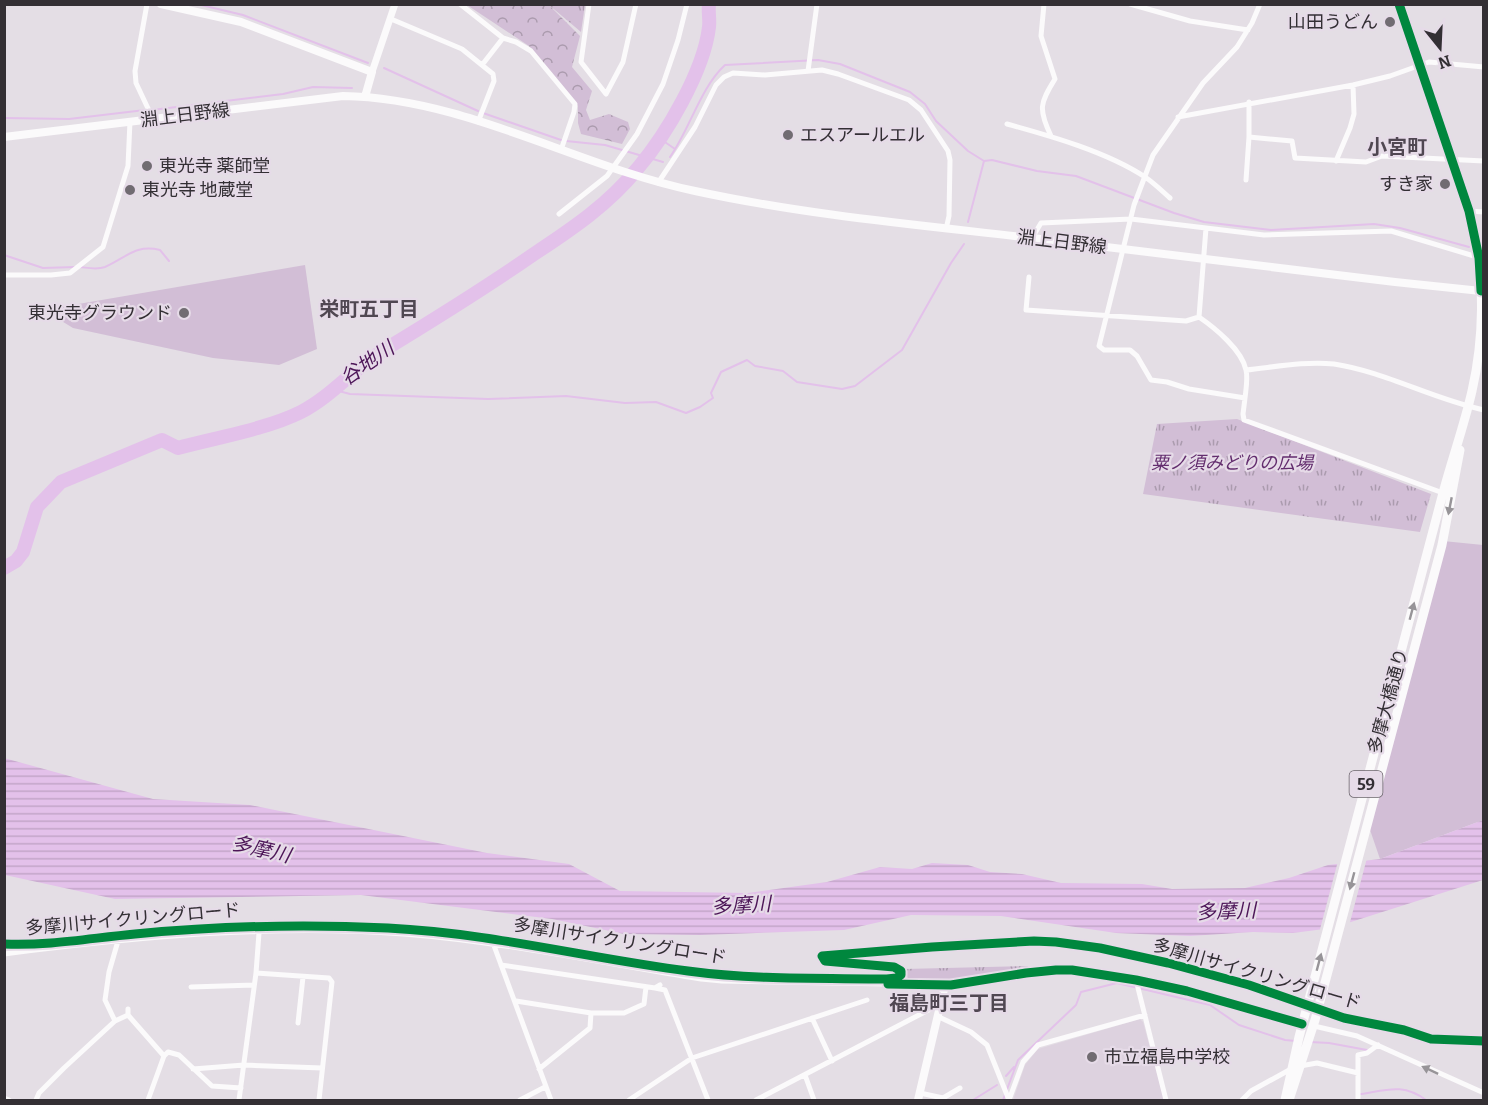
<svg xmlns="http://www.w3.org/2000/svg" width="1488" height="1105" viewBox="0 0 1488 1105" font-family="Bitter,'Noto Sans JP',serif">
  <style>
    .built { fill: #ddd2df }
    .grass { fill: #d2bed6 }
    .forest { fill: url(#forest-crowns) }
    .park { fill: url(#park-tufts) }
    .water { fill: url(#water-rules) }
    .pier { fill: #e4dee5 }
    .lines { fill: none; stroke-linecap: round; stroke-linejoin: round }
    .stream { stroke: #e3c1ea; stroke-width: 2 }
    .river { stroke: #e3c1ea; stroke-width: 14 }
    .minor { stroke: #fbfafb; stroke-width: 5 }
    .tertiary { stroke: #fbfafb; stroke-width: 7 }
    .secondary { stroke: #fbfafb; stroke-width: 8 }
    .primary { stroke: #fbfafb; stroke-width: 9 }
    .cycleway-casing { stroke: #e6dbe8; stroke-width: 13 }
    .cycleway { stroke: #00873e; stroke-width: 9 }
    .oneway { fill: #979498 }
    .poi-dot { fill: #716c72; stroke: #e6dbe8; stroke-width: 2 }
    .labels { text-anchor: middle; stroke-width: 4.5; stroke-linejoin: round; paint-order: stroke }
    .shield { fill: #e6dbe8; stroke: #69636a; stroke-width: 1.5 }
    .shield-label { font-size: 16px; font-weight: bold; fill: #332f34 }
    .poi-label { font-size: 18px; fill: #332f34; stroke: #e6dbe8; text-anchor: start }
    .street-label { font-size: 18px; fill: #332f34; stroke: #e6dbe8 }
    .park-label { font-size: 18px; font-style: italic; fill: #632d6e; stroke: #e6dbe8 }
    .neighbourhood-label { font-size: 20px; font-weight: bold; fill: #504752; stroke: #e6dbe8 }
    .water-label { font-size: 20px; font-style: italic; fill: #4d1658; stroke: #e6dbe8 }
  </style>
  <defs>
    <pattern id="forest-crowns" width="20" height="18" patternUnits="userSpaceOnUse" patternTransform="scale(1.5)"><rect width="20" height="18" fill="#d2bed6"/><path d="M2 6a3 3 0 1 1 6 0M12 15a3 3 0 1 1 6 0" fill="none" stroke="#ab9bae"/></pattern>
    <pattern id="park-tufts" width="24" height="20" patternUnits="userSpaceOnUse" patternTransform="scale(1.5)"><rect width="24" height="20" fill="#d2bed6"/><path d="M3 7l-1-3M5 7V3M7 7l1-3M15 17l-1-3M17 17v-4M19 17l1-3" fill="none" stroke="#ab9bae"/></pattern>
    <pattern id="water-rules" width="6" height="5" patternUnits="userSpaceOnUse" patternTransform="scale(1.5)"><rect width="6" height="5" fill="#e3c1ea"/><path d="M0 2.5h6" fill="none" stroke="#c3a6c9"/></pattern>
  </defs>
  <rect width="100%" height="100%" fill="#e4dee5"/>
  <!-- built -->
  <path class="built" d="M1140,1019L1143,1022L1164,1100H1013L1025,1065L1038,1049Z"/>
  <!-- grass -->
  <path class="grass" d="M305,265L317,349L279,365L213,358L73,328L55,317V308Z
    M1443,541L1483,545V820L1380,859L1368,824Z"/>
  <!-- forest -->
  <path class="forest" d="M467,5H549L580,36L572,67L592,91L586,110L590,120L609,114L628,122L630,129L622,144L581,134L578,123V106L529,46Z"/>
  <!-- park -->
  <path class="park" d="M549,5H585L581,32Z
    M1237,419L1431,494L1420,532L1143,494L1157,424Z
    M1028,966V969L947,982L909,981L904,969Z"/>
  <!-- water -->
  <path class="water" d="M4,758L153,799L250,805L487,853L569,864L620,891L748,893L827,882L880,867L912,869L932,863L968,865L990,872L1022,874L1061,883L1142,884L1172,889L1245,888L1289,878L1328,865L1380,859L1483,820V880L1332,928L1293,933L1253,932L1190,936L1116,933L1001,916L911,915L844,930L700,935L624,934L552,919L361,895L115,899L5,875Z"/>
  <!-- pier -->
  <path class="pier" d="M1367,858L1349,926L1333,931L1319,933L1338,861Z"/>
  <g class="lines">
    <!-- stream -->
    <path class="stream" d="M197,4L243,15L368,63
      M384,68L478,111
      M152,110L283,94L313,87L352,88
      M483,113L561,140
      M4,118L69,119L145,110
      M659,138L675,149
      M566,141L605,145L663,162
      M670,157C690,129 700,88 725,65L818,60L840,64L910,92L925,104L936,121L968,151L984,161
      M984,161L992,160L1037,171L1076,176L1174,213L1204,222L1271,230L1374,224L1400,228L1469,247
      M968,222L984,161
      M4,255L43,268L75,267
      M80,267C89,268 97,270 105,267C126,258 135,244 160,250L169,261
      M335,390L350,394L488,399L566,396L625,403L656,402L686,413L700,407L713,398L711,393L721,372L747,360L755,366L783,371L797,382L842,389L855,386L902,350L951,263L964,244
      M1310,1042L1329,1043L1367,1050
      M1006,1076L1014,1067
      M1361,1094C1387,1090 1403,1083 1426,1100
      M973,1100L997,1085
      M1003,1100L1018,1060L1076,1005L1081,992L1117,983L1210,1005L1239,1025L1285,1040L1296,1041"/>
    <!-- river -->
    <path class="river" d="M4,568L16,561L23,552L37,507L61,482L162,440L178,448C215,438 267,429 301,412C332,396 354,368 384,350C435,319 485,288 534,254C572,229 609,204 638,168C666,135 704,71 709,27C710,20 708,12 709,4"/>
    <!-- minor -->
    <path class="minor" d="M147,4L135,71L136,83L153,119
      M460,4L503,38L516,42L531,51L575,104L574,112L561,150
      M589,4L581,62L606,94L623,62L636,4
      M1044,4L1041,36L1055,79C1040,103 1038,109 1051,136
      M1130,4L1190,21L1248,30
      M1260,4L1252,23L1237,47L1203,83L1153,155L1134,205L1099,346L1104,350H1130L1137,356L1151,380L1167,382L1189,389L1245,398L1243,414L1244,420L1443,493
      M391,19L462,49L493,74L494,81L478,122
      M482,65L503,38
      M808,71L817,4
      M1178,117L1353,85L1390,76L1429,62L1484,67
      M1007,124C1051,136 1107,152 1145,177C1154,183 1162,191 1170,198
      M1249,137L1292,141L1295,158L1366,162L1382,156L1484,161
      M1336,161L1350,128L1354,114L1353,85
      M1246,180L1249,137V102
      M658,183L695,127L716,85L724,77L733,73L765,75L822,70L838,74L909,100L921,110L948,151L950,160L949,216L946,229
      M1469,211L1484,212
      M559,214L607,176L637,134L663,84L678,40L687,4
      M1032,238L1041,223L1131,219L1206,228
      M4,275H51L70,273L103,247L128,166L130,121
      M1029,277L1026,310L1186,321L1199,317
      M1199,317L1206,228L1264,235L1391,231L1484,259
      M1199,317C1215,328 1242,350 1246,370C1248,378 1246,389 1245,398
      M1246,370C1275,367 1305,361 1334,364C1386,372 1432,399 1484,410
      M493,943L551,1100
      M4,954C137,937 271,924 404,934C504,942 602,963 701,979L722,981L945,985L1026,973L1056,970H1072L1136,980L1187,991L1302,1024
      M501,965L655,988L660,985
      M256,973L329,978L332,982L319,1100
      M1136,980L1166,1100
      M191,987L254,985
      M655,988L665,990L708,1100
      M516,1001L591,1013L590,1028L539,1069
      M128,1009V1015L164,1056
      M591,1013H624L644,1004L646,987
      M939,1017L971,1032L987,1045L1009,1100
      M812,1018L832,1061
      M115,1021L105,1000L109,972L118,941
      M298,1023L303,977
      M1314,1026L1357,1036L1484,1093
      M1300,1066L1317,1063L1358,1073V1055L1367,1053L1378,1045
      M193,1069L244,1065L322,1068
      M1358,1073V1100
      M805,1075L814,1100
      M920,1093L943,1098L960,1088
      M4,1098L9,1100
      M36,1100L39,1093L64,1068L115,1021L128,1015
      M148,1100L164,1056L168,1052L179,1055L212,1086L241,1088
      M239,1100L256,973L259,933
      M520,1100L545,1087
      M629,1100L692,1058L867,1000
      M756,1100L940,1004
      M1009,1100L1023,1062L1038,1045L1145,1015
      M1242,1100L1251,1091L1291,1069"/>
    <!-- tertiary -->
    <path class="tertiary" d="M372,72L395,4"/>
    <!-- secondary -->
    <path class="secondary" d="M161,4L241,22L372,72L365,97
      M4,137L343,96C466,98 576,166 695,191C806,215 919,225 1032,238C1153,252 1274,268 1395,282L1481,291
      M918,1100L945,985"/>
    <!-- primary -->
    <path class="primary" d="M1285,1100L1299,1037L1443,493C1452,459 1464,426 1472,391C1484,339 1485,280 1473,228L1399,4
      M1289,1100L1315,1020L1442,545L1460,450"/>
    <defs>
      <path id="cycleway" d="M1399,4L1469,211L1479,258L1481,291
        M4,944C49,946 91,938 135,934C219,926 304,924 388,928C490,933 588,958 688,971C754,980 821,978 887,979L896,978L901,975V971L894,967L825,961L822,956L932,947L1034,941L1056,942L1100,948L1168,963L1249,985L1344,1018L1404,1030L1431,1039L1484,1041
        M888,984L951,985L1026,973L1056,970H1072L1136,980L1187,991L1302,1024"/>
    </defs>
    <!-- cycleway casing -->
    <use href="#cycleway" class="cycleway-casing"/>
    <!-- cycleway -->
    <use href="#cycleway" class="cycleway"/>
  </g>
  <!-- one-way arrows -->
  <defs><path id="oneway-solid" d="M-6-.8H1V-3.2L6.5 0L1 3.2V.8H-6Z" transform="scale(1.5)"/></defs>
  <g class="oneway">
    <use href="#oneway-solid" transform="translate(1450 506) rotate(101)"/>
    <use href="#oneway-solid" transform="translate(1412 611) rotate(-75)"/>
    <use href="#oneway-solid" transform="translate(1352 881) rotate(105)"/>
    <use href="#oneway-solid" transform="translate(1319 962) rotate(-75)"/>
    <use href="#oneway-solid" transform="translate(1430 1070) rotate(-155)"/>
  </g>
  <!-- markers -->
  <g class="poi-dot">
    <circle cx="1390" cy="22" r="6"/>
    <circle cx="788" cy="135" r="6"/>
    <circle cx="147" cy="166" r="6"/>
    <circle cx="1445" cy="184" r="6"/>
    <circle cx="130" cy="190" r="6"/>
    <circle cx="184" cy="313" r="6"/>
    <circle cx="1092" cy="1057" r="6"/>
  </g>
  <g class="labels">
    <!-- shield labels -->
    <rect class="shield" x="1349.5" y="771" width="33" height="26" rx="4.5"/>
    <g class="shield-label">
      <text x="1366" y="790">59</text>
    </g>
    <!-- poi labels -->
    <g class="poi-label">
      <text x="1378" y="28" text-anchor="end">山田うどん</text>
      <text x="800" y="141">エスアールエル</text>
      <text x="159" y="172">東光寺 薬師堂</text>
      <text x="1433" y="190" text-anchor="end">すき家</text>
      <text x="142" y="196">東光寺 地蔵堂</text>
      <text x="172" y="319" text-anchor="end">東光寺グラウンド</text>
      <text x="1104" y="1063">市立福島中学校</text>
    </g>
    <!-- street labels -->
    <g class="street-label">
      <text transform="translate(185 115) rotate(-7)" y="6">淵上日野線</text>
      <text transform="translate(1062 242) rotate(7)" y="6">淵上日野線</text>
      <text transform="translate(1388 701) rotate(-75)" y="6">多摩大橋通り</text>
      <text transform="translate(133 919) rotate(-5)" y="6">多摩川サイクリングロード</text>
      <text transform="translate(620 941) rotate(9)" y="6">多摩川サイクリングロード</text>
      <text transform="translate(1257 974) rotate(16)" y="6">多摩川サイクリングロード</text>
    </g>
    <!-- park labels -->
    <g class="park-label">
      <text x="1232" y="469">粟ノ須みどりの広場</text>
    </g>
    <!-- neighbourhood labels -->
    <g class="neighbourhood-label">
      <text x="1397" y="154">小宮町</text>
      <text x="369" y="316">栄町五丁目</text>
      <text x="949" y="1010">福島町三丁目</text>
    </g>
    <!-- water labels -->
    <g class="water-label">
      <text transform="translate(367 363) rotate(-35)" y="7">谷地川</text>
      <text transform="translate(261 849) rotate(13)" y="7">多摩川</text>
      <text transform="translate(741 905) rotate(-3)" y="7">多摩川</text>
      <text transform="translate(1226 911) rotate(-2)" y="7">多摩川</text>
    </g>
  </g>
  <!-- border -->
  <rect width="1488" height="1105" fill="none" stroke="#332f34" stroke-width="12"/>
  <!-- north arrow -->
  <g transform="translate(1440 48) rotate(162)" stroke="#e6dbe8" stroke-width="4.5" paint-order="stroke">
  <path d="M0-4.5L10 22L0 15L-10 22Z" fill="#332f34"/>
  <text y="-9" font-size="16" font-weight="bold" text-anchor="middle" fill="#332f34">N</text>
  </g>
</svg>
